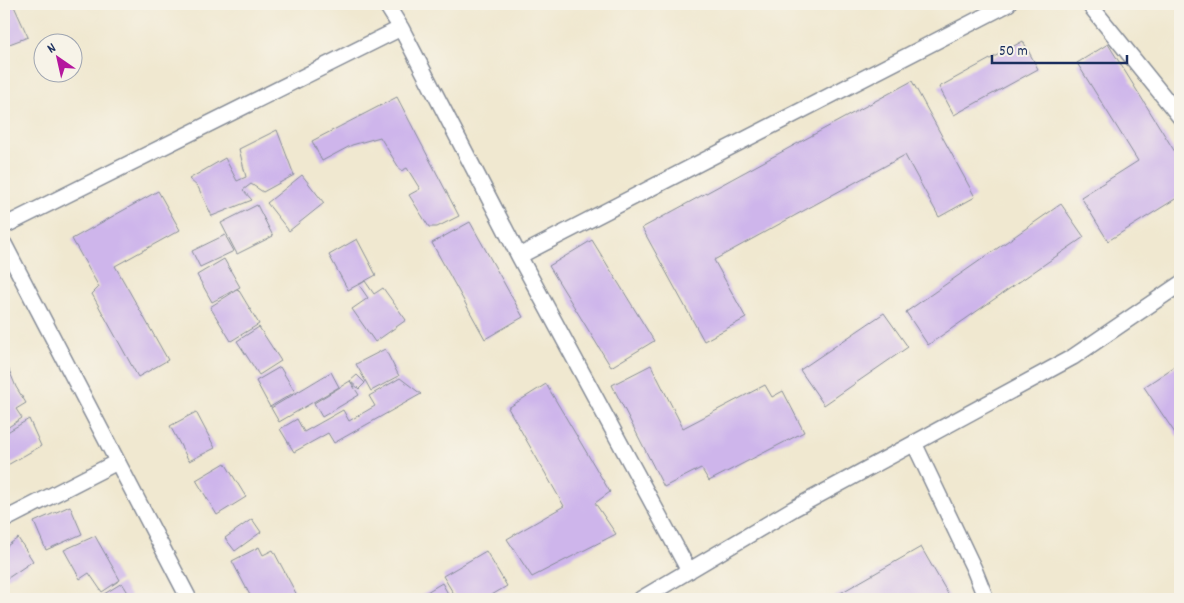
<svg xmlns="http://www.w3.org/2000/svg" width="1184" height="603" viewBox="0 0 1184 603" font-family="Dekko,sans-serif">
  <style>
    .building { fill: #ceb5eb }
    .lines { fill: none; stroke-linecap: round; stroke-linejoin: round }
    .street-casing { stroke: #868c97; stroke-width: 18 }
    .street { stroke: #fff; stroke-width: 15 }
  </style>
  <rect width="100%" height="100%" fill="#f7f3e8"/>
  <filter id="ink" filterUnits="userSpaceOnUse"><feTurbulence type="fractalNoise" baseFrequency=".02" numOctaves="2"/><feDisplacementMap in="SourceGraphic" scale="10" xChannelSelector="R" yChannelSelector="G"/><feConvolveMatrix kernelMatrix="1 2 1 2 8 2 1 2 1" color-interpolation-filters="sRGB"/></filter>
  <filter id="wash" filterUnits="userSpaceOnUse"><feTurbulence type="fractalNoise" baseFrequency=".0096" numOctaves="4" result="noise"/><feDisplacementMap in="SourceGraphic" scale="20" xChannelSelector="R" yChannelSelector="G"/><feGaussianBlur stdDeviation="1.12" result="paint"/><feColorMatrix in="noise" values="0 0 0 0 0 0 0 0 0 0 0 0 0 0 0 0 0 1.4 0 .05"/><feComposite in="paint" operator="in"/></filter>
  <g filter="url(#wash)">
    <rect width="100%" height="100%" fill="#f0e8d0"/>
    <g id="blocks">
      <!-- building -->
      <path class="building" d="M4,4H13L28,37L4,46Z
        M1023,41L1038,69L954,115L939,87Z
        M1108,44L1180,160V196L1108,241L1081,197L1138,161L1077,63Z
        M912,81L975,197L939,217L905,155L714,260L746,318L704,341L642,228Z
        M397,97L459,216L437,227H429L409,195L420,189L407,168L401,171L380,137L352,145L322,161L312,141Z
        M277,130L294,175L263,192L251,184L243,190L252,200L212,216L198,187L189,179L225,158L237,181L246,177L239,149Z
        M302,175L324,203L289,231L267,203Z
        M158,191L180,230L115,266L168,360L138,377L92,294L99,287L72,239Z
        M1061,204L1084,237L928,345L906,312Z
        M257,205L273,236L237,254L221,223Z
        M470,222L523,317L485,339L432,243Z
        M225,235L234,251L200,267L192,251Z
        M357,239L376,275L365,281L374,294L383,288L406,320L375,342L352,309L368,298L359,285L365,281L348,290L329,255Z
        M592,240L654,341L611,367L549,266Z
        M224,259L240,287L212,302L197,275Z
        M238,289L259,324L231,341L210,307Z
        M884,313L908,347L824,405L800,370Z
        M259,327L281,361L259,375L237,341Z
        M385,349L399,376L371,391L356,364Z
        M4,358L16,387L26,403L16,409L22,418L4,430Z
        M1180,363V434L1177,436L1144,387Z
        M651,365L683,428L765,385L772,397L783,391L804,432L709,481L701,468L664,487L612,385Z
        M280,367L295,392L270,407L256,381Z
        M331,372L339,387L279,422L271,408Z
        M357,375L365,383L359,389L350,381Z
        M400,378L421,394L334,443L328,433L294,452L280,429L297,419L304,432L343,410L349,421L375,406L369,396Z
        M350,381L359,395L322,417L314,403Z
        M546,384L610,492L595,503L616,534L532,577L507,539L564,506L508,408Z
        M196,412L215,448L189,461L170,426Z
        M29,419L41,446L4,467V434Z
        M225,463L246,497L217,515L196,480Z
        M70,506L82,534L46,550L34,522Z
        M252,519L261,532L235,551L225,538Z
        M95,536L120,580L102,592L89,573L80,579L64,550Z
        M18,538L33,561L8,578L4,571V548Z
        M259,547L263,555L273,550L299,599H252L232,561Z
        M921,547L951,599H830Z
        M486,551L507,586L485,599H415L442,583L451,599L455,596L443,576Z
        M122,583L132,599H96Z"/>
    </g>
  </g>
  <g filter="url(#ink)">
    <use href="#blocks" fill-opacity="0" stroke="#868c97" stroke-width="1"/>
    <g class="lines">
      <defs>
        <path id="street" d="M386,4L401,28L519,256L689,571
          M1089,4L1180,117
          M4,226L401,28
          M4,244L189,599
          M519,256L1008,4
          M914,443L974,569L986,599
          M4,520L117,462
          M641,599L793,509L1073,357L1180,284"/>
      </defs>
      <!-- street casing -->
      <use href="#street" class="street-casing"/>
      <!-- street -->
      <use href="#street" class="street"/>
    </g>
  </g>
  <!-- margin -->
  <rect width="1184" height="603" fill="none" stroke="#f7f3e8" stroke-width="20"/>
  <!-- north arrow -->
  <g transform="translate(58 58) rotate(326)"><circle r="24" fill="#f7f3e8" stroke="#9fa5b1"/>
  <path d="M0-4L9 19L0 12L-9 19Z" fill="#b5179e"/>
  <text y="-8" font-size="14" font-weight="bold" text-anchor="middle" fill="#1b2f5e">N</text>
  </g>
  <!-- scale -->
  <path d="M992 55v8h135v-8" fill="none" stroke="#1b2f5e" stroke-width="2.5"/>
  <text x="999" y="55" font-size="15" fill="#1b2f5e" stroke="#f7f3e8" stroke-width="4" paint-order="stroke">50 m</text>
</svg>
